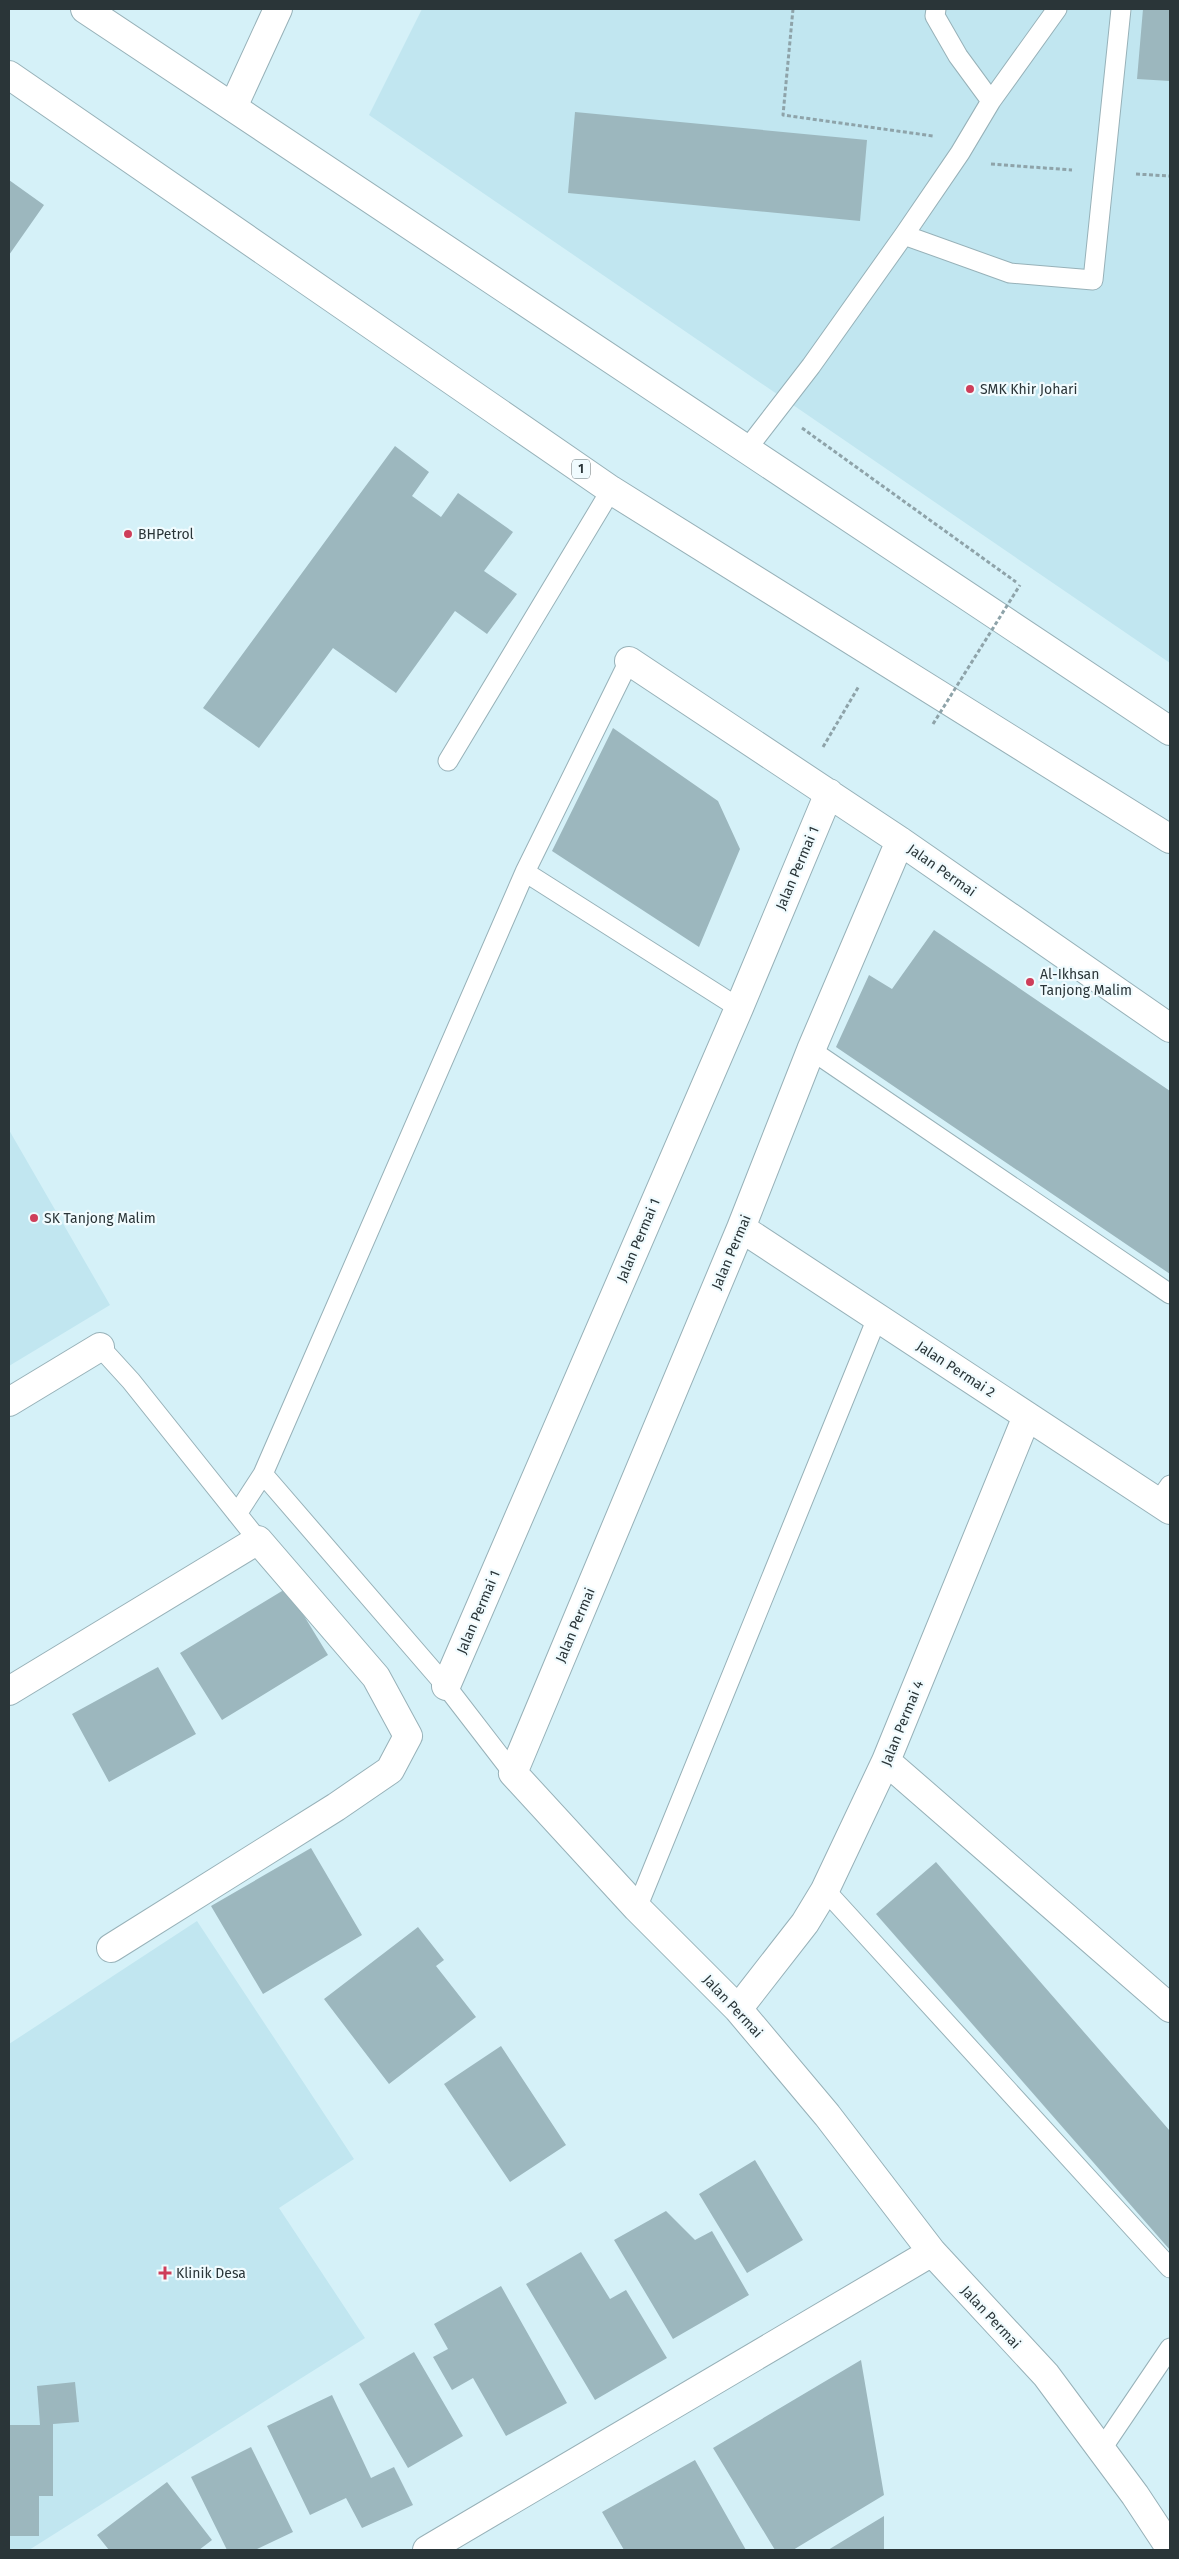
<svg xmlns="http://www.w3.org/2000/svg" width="1179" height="2559" viewBox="0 0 1179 2559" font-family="'Fira Sans',sans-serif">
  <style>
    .built { fill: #c1e6f0 }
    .building { fill: #9cb7be }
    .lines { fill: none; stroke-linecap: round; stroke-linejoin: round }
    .service-casing { stroke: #97b1b8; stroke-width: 21 }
    .minor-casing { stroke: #97b1b8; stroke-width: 30 }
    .primary-casing { stroke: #97b1b8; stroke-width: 30 }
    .path { stroke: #8ea3a9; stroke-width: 3; stroke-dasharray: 4 2.5; stroke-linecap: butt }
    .service { stroke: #fff; stroke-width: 19 }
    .minor { stroke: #fff; stroke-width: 28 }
    .primary { stroke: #fff; stroke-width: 28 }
    .path-bridge { stroke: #8ea3a9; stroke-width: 3; stroke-dasharray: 4 2.5; stroke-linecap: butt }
    .poi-dot { fill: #ce3e5a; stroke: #f0fbfe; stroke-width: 2 }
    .labels { text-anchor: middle; stroke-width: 4.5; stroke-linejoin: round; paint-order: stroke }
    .shield { fill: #f0fbfe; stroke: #657073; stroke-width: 1 }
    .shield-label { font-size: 12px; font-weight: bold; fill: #2a3538 }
    .poi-label { font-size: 14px; fill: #2a3538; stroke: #f0fbfe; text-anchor: start }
    .street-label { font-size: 14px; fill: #2a3538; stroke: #f0fbfe }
  </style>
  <rect width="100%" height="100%" fill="#d5f1f8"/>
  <!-- built -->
  <path class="built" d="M422,9H1170V663L369,115Z
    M9,1130L110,1305L9,1366Z
    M197,1921L354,2159L279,2208L365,2338L29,2550H9V2044Z"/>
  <!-- building -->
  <path class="building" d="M1143,9H1170V81L1137,79Z
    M575,112L867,140L860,221L568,193Z
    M9,180L44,205L9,255Z
    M395,446L429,472L412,496L441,517L458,493L513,532L484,571L517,594L487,634L455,611L396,693L333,648L259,748L203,708Z
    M613,728L718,801L740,849L699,947L552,851Z
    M934,930L1170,1091V1274L836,1047L869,975L892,989Z
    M287,1588L328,1655L222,1720L180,1653Z
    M158,1667L196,1734L109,1782L72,1714Z
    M311,1848L362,1935L263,1994L211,1906Z
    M936,1862L1170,2131V2250L876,1914Z
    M418,1927L444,1960L436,1966L476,2017L389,2084L324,1999Z
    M501,2046L566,2145L510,2182L444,2084Z
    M755,2160L803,2240L747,2273L699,2194Z
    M666,2211L695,2240L712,2231L749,2295L673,2339L614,2240Z
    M581,2252L610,2299L626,2290L667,2358L595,2400L526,2284Z
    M501,2286L567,2403L506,2436L473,2378L452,2390L433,2357L448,2349L434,2324Z
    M414,2352L463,2436L408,2468L359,2384Z
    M861,2360L884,2495L793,2550H775L713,2448Z
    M75,2382L79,2422L53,2424V2496H39V2536H9V2425H40L37,2386Z
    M332,2395L371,2478L394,2467L413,2505L362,2528L346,2498L310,2515L267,2426Z
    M251,2447L293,2532L255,2550H227L191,2477Z
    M695,2460L746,2550H624L602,2512Z
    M167,2482L212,2540L199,2550H109L97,2535Z
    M884,2516V2550H828Z"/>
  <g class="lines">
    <defs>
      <path id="service" d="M936,9L935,16L958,56L991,101
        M904,235L1010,273L1093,280L1121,9
        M747,449L811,366L904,235L960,153L991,101L1057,9
        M448,761L611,490
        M525,872L629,661
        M811,1050L1170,1294
        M100,1347L131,1381L258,1540
        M1158,1502L1170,1485
        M237,1514L263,1474
        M513,1773L446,1686L263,1474L525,872L739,1008
        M825,1890L1170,2268
        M637,1908L877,1318
        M1101,2450L1170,2348"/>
      <path id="minor" d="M233,107L278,9
        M629,661L900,841L1170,1028
        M900,841L811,1050L741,1228L513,1773L637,1908L738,2009L827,2115L932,2252L1046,2375L1135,2495L1170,2548
        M741,1228L1170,1510
        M9,1402L100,1347
        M446,1686L739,1008L829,793
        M9,1691L258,1540L376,1677L408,1736L390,1770L336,1807L111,1948
        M886,1761L1170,2008
        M738,2009L805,1923L825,1890L886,1761L1027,1416
        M427,2550L932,2252"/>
      <path id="primary" d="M85,9L1170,731
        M9,75L611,490L1170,839"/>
    </defs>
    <!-- service casing -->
    <use href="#service" class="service-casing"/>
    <!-- minor casing -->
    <use href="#minor" class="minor-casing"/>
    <!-- primary casing -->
    <use href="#primary" class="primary-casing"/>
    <!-- path -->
    <path class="path" d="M793,9L783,115L933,136
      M991,164L1072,170
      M1136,174L1170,176
      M802,428L1016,582
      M823,747L859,686"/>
    <!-- service -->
    <use href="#service" class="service"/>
    <!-- minor -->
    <use href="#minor" class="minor"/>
    <!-- primary -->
    <use href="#primary" class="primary"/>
    <!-- path-bridge -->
    <path class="path-bridge" d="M933,724L1020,585"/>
  </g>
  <!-- markers -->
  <g class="poi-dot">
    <circle cx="970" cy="389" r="5"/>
    <circle cx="128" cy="534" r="5"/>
    <circle cx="1030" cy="982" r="5"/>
    <circle cx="34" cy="1218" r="5"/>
    <path d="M162.5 2265.5h5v5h5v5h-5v5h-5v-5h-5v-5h5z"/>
  </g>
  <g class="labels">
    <!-- shield labels -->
    <rect class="shield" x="572" y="459.5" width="18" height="19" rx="4"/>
    <g class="shield-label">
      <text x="581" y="473">1</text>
    </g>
    <!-- poi labels -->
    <g class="poi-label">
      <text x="980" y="394">SMK Khir Johari</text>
      <text x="138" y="539">BHPetrol</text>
      <text x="1040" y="979">Al-Ikhsan<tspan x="1040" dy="16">Tanjong Malim</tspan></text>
      <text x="44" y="1223">SK Tanjong Malim</text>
      <text x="176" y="2278">Klinik Desa</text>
    </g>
    <!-- street labels -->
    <g class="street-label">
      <text transform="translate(797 868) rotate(-67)" y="5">Jalan Permai 1</text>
      <text transform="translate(942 870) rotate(35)" y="5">Jalan Permai</text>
      <text transform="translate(638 1240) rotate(-67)" y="5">Jalan Permai 1</text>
      <text transform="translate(731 1252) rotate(-67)" y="5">Jalan Permai</text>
      <text transform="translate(956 1369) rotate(33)" y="5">Jalan Permai 2</text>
      <text transform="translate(478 1612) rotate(-67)" y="5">Jalan Permai 1</text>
      <text transform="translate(575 1625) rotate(-67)" y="5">Jalan Permai</text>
      <text transform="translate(902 1723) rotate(-68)" y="5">Jalan Permai 4</text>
      <text transform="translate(733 2006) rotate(47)" y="5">Jalan Permai</text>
      <text transform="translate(991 2317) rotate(47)" y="5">Jalan Permai</text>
    </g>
  </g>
  <!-- border -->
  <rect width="1179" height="2559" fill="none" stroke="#2a3538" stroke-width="20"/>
</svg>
